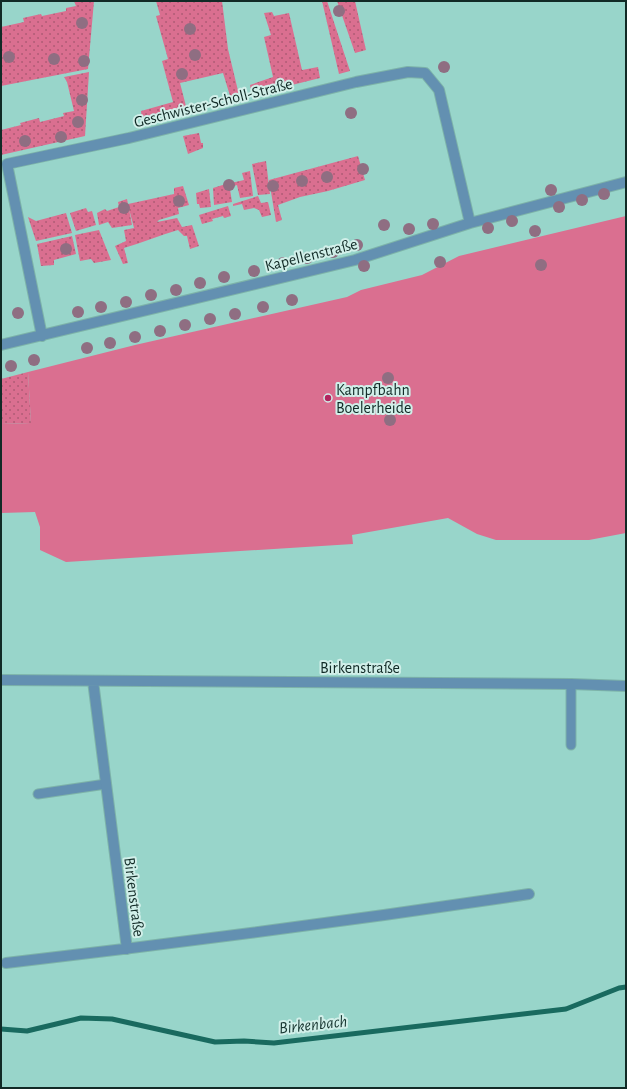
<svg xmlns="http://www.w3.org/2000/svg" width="627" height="1089" viewBox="0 0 627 1089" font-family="'Alegreya Sans',sans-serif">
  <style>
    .grass { fill: url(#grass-dots) }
    .park { fill: #da6f90 }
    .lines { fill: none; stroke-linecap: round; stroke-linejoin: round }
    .stream { stroke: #196a5f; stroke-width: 5 }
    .lane-casing { stroke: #7db3a9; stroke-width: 11 }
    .street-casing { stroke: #7db3a9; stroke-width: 12 }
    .lane { stroke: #6390b1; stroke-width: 9 }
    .street { stroke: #6390b1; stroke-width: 10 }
    .tree { fill: #8f6e82 }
    .poi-dot { fill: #b2255f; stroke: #d1efe9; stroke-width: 1.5 }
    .labels { text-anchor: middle; stroke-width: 4; stroke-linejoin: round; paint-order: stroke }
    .street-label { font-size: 16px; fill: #112a26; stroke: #d1efe9 }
    .poi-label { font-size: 16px; fill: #112a26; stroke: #d1efe9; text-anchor: start }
    .water-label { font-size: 17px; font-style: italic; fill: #173530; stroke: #d1efe9 }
  </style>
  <defs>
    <pattern id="grass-dots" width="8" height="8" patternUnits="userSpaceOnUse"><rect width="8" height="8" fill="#da6f90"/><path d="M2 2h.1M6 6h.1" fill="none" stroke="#af5b75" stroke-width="1.8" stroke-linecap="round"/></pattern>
  </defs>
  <rect width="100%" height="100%" fill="#98d5ca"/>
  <!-- grass -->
  <path class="grass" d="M74,1H94L88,69L1,86V27L24,22L23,18L41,14L42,16L66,11V8L76,6Z
    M156,1H222L228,49L240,99H231L223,73L180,83L187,110L142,120L141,111L173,102L162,61L168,59L156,16L160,15Z
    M322,1H327L350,71L339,74Z
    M337,1H355L366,50L355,53Z
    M272,12L274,16L289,13L302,70L318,67L320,78L252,95L250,85L273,77L264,37L271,35L264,13Z
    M89,72L85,136L1,155V130L21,125L20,123L39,118L40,122L64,116L63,113L74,111L67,82L64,77Z
    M199,133L201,143H203V148L188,154L183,136Z
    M358,156L365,180L328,191L300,197L278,205L282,220L276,222L269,180Z
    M266,161L270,194L258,195L252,164Z
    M250,171L253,196L240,198L237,185L231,187V183L244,180L242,173Z
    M229,183L232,202L214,205L213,188Z
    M183,186L189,205L178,208L179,214L159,220L157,222L177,218L182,227L192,225L199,246L190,249L187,236H184L178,230C160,235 142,243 124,248L128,263L123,264L115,246L126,241L124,230L134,228L129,209L132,225L112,228L108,222L99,225L97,213L105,209L107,211L119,207L118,202L127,199L128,204L174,194V188Z
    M209,189L211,207L200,208L199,204H197L196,193Z
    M258,196L261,203L268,202L271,215L262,217L259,210L254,208L244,210L242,204L233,206V204Z
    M228,206L231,216L224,218L223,216L212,219L213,221L202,224L199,215Z
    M86,208L88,212L92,211L96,225L76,231L70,213Z
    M66,213L72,233L36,241L28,217L36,221Z
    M99,230L111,260L94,263L91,259L80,261L75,235Z
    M72,236L76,254L54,260V265L41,266L37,244Z
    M28,372L31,423L1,424V379Z"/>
  <!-- park -->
  <path class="park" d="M626,216V533L589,540H496L477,534L448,518L352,535L353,544L66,562L40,550V527L35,512L1,513V424L31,423L28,372L135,345L347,297L361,290L422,275L459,256Z"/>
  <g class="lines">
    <!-- stream -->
    <path class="stream" d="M1,1029L27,1031L81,1018L112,1019L215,1042L244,1041L274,1043L566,1009L619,988L626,987"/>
    <defs>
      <path id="lane" d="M571,745V684
        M38,794L106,784"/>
      <path id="street" d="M42,336L7,164L129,138L356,82L408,72L425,73L439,90L470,223
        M1,345L355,260L470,223L626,182
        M1,680L571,684L626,686
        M93,681L127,949
        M6,963C181,943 355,920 529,894"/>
    </defs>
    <!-- lane casing -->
    <use href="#lane" class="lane-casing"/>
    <!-- street casing -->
    <use href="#street" class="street-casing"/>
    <!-- lane -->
    <use href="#lane" class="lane"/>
    <!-- street -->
    <use href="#street" class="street"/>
  </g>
  <!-- trees -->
  <g class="tree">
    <circle cx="339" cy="11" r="6"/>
    <circle cx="82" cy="23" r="6"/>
    <circle cx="190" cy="29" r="6"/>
    <circle cx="195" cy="55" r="6"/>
    <circle cx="9" cy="57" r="6"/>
    <circle cx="54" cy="59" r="6"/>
    <circle cx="84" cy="61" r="6"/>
    <circle cx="444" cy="67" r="6"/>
    <circle cx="182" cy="74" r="6"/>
    <circle cx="82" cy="100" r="6"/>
    <circle cx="351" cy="113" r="6"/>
    <circle cx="78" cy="122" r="6"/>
    <circle cx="61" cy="137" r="6"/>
    <circle cx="25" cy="141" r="6"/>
    <circle cx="363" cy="169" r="6"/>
    <circle cx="327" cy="177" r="6"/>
    <circle cx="302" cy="181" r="6"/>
    <circle cx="229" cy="185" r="6"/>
    <circle cx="273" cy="186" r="6"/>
    <circle cx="551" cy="190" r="6"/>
    <circle cx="604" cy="194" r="6"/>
    <circle cx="582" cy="200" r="6"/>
    <circle cx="179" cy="201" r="6"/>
    <circle cx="559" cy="207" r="6"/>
    <circle cx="124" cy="208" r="6"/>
    <circle cx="512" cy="221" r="6"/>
    <circle cx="433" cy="224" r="6"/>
    <circle cx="384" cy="225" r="6"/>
    <circle cx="488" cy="228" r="6"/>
    <circle cx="409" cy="229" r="6"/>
    <circle cx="535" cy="231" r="6"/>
    <circle cx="357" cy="245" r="6"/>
    <circle cx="66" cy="249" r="6"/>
    <circle cx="333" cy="252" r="6"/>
    <circle cx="307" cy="258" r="6"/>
    <circle cx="440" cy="262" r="6"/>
    <circle cx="283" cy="263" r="6"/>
    <circle cx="541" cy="265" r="6"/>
    <circle cx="364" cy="266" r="6"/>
    <circle cx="254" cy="271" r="6"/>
    <circle cx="224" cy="277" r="6"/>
    <circle cx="200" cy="283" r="6"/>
    <circle cx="176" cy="290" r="6"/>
    <circle cx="151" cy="295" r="6"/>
    <circle cx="292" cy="300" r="6"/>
    <circle cx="126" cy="302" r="6"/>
    <circle cx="101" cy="307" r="6"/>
    <circle cx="263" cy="307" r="6"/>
    <circle cx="78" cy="312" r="6"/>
    <circle cx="18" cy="313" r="6"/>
    <circle cx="235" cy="314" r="6"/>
    <circle cx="210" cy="319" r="6"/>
    <circle cx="185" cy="325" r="6"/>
    <circle cx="160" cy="331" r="6"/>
    <circle cx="135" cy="337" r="6"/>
    <circle cx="110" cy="343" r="6"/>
    <circle cx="87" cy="348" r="6"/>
    <circle cx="34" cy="360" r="6"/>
    <circle cx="11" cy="366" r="6"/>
    <circle cx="388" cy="378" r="6"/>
    <circle cx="390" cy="420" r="6"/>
  </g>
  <!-- markers -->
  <circle class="poi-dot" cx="328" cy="398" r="4"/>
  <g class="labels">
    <!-- street labels -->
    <g class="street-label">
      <text transform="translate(213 102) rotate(-14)" y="6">Geschwister-Scholl-Straße</text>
      <text transform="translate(311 254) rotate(-14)" y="6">Kapellenstraße</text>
      <text x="360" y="673">Birkenstraße</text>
      <text transform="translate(135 897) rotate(83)" y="6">Birkenstraße</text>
    </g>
    <!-- poi labels -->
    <g class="poi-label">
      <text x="336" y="395">Kampfbahn<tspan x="336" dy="18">Boelerheide</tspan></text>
    </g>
    <!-- water labels -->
    <g class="water-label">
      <text transform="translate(313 1024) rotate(-6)" y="6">Birkenbach</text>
    </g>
  </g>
  <!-- border -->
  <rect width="627" height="1089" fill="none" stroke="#112a26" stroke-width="4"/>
</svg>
